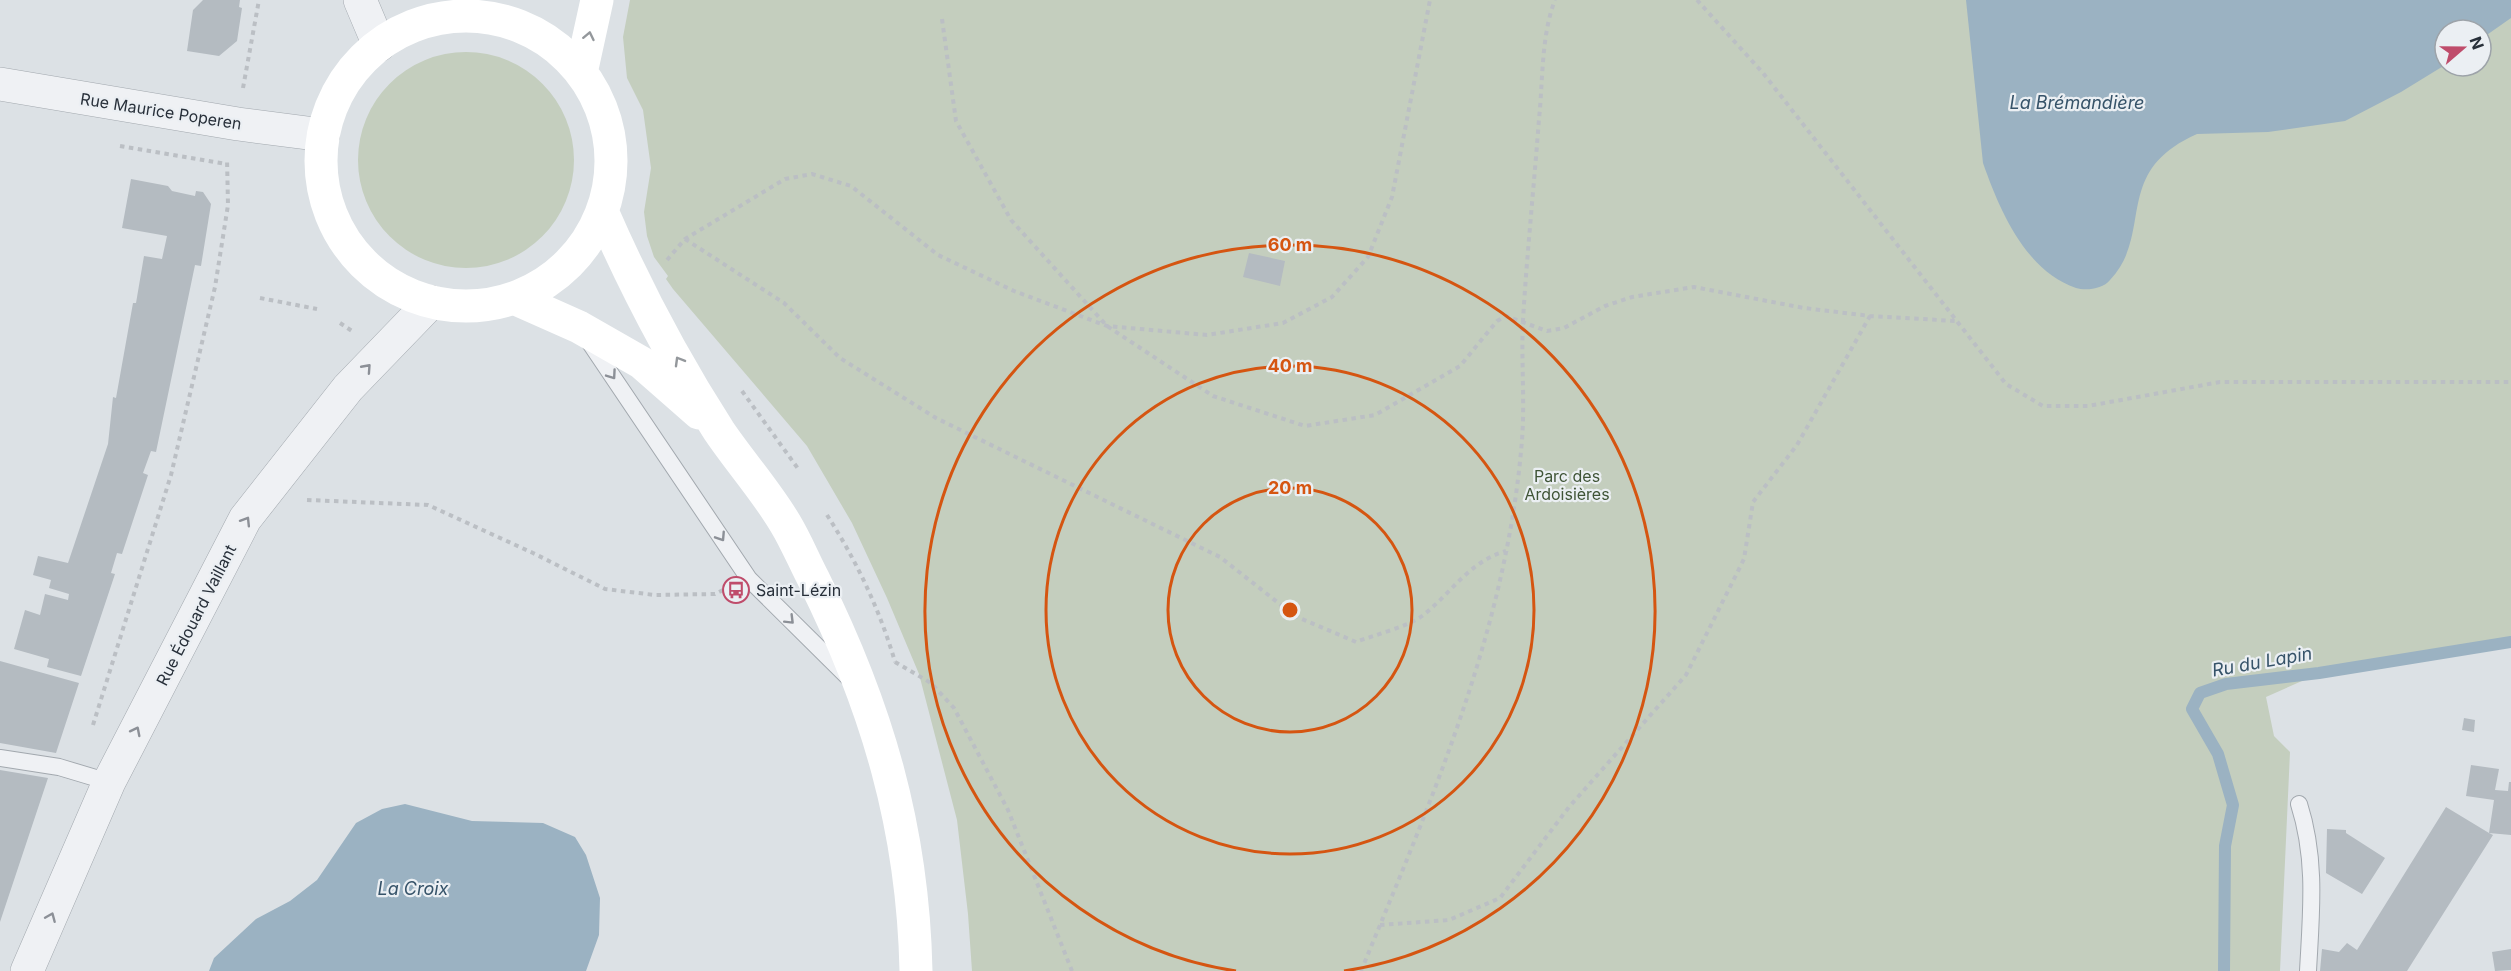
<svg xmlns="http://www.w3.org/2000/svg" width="2511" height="971" viewBox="0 0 2511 971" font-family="Inter,sans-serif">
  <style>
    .green { fill: #c4cebe; fill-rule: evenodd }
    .water { fill: #9bb2c2 }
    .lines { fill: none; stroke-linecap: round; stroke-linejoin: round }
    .stream { stroke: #9bb2c2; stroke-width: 12 }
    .building { fill: #b4bbc1 }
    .service-casing { stroke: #a2a8ae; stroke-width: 18 }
    .minor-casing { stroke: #a2a8ae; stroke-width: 34 }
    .path { stroke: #bbbfc4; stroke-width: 4; stroke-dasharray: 4.5 4.5; stroke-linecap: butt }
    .service { stroke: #eff1f4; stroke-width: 16 }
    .minor { stroke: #eff1f4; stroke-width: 33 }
    .secondary { stroke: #fff; stroke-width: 33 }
    .oneway { stroke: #94989c }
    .oneway2 { stroke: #8c9097 }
    .ring { fill: none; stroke: #d55511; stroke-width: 3 }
    .labels { text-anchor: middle; stroke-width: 4.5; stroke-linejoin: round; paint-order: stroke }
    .street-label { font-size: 16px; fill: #28303a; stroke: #ebeff3 }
    .park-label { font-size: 16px; fill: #3f5436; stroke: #ebeff3 }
    .poi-label { font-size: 16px; fill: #28303a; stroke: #ebeff3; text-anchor: start }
    .water-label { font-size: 18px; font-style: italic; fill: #365369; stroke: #ebeff3 }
    .centre { fill: #d55511; stroke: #ebeff3; stroke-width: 3 }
    .ring-label { font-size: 18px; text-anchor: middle; font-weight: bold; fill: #d55511; stroke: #ebeff3; stroke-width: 4.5; stroke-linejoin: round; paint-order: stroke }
  </style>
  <rect width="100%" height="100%" fill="#dce1e5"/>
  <!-- green -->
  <path class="green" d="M630,0H2511V641L2311,677L2266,697L2274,736L2290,752L2280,971H972L968,914L957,820L919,674L887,598L852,523L807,446L673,289L666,279L668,276L654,257L647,236L644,212L651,168L643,110L627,78L623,37ZM2445,30H2481V66H2445Z
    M358 160a108 108 0 1 1 216 0a108 108 0 1 1-216 0Z"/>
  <!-- water -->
  <path class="water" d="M1966,0H2511V18L2481,39V30H2445V65L2401,92L2345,121L2268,132L2197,134C2111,172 2155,232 2110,280C2103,289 2086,291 2076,288C2025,270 2000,211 1983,163Z
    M405,804L472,821L543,823L575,837L586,855L600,898L599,935L586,971H209L214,958L256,919L290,901L317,880L356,823L382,809Z"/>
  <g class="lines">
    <!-- stream -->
    <path class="stream" d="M2224,971L2225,846L2233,805L2218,754L2192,709L2200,693L2226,684L2319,673L2511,642"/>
  </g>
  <!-- building -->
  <path class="building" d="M203,0H240L239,7L242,8L237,41L219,56L187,51L193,10Z
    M131,179L168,186L172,191L195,196L196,191L203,192L211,204L201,266L195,265L156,452L151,451L143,473L148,475L122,554L117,553L111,573L115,574L81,676L47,667L49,659L14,649L25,610L40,615L45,594L68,600L69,594L49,588L51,580L33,575L38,556L68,563L108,444L113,397L116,398L133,303H136L144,256L162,259L167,236L122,228Z
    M1249,253L1285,261L1280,286L1243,277Z
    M0,661L79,683L56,753L0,743Z
    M2464,718L2475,720L2474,732L2462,730Z
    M2471,765L2499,769L2495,790L2508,791L2509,782H2511V835L2489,833L2493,835L2407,971H2320L2322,949L2339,952L2347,943L2357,950L2446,807L2489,833L2494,800L2466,796Z
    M0,770L48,778L0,922Z
    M2327,829L2346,830V833L2385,858L2362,894L2326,873Z
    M2511,949V970L2495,971L2492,952Z"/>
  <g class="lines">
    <defs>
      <path id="service" d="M588,340L749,579L850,679
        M0,758L59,767L109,782
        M2299,804C2317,860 2311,914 2308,971"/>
      <path id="minor" d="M360,0L379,45
        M0,84L238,124L323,135
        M27,971L109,782L245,519L348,388L431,302"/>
    </defs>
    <!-- service casing -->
    <use href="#service" class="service-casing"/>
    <!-- minor casing -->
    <use href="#minor" class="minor-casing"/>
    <!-- path -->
    <path class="path" d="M1697,0L1763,73L2006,384L2043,406H2088L2220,382H2511
      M942,19L956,121L1011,220L1107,326L1213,396L1305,426L1375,415L1460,366L1497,321L1506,316L1547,331L1564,328L1605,306L1632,297L1694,287L1804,308L1870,316L1956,321
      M243,88L259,0
      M120,146L226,164
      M685,239L784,303L840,358L936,418L1220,557L1295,616L1356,642C1374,635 1407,627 1422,616C1452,593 1468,562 1506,551
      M667,260L685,239L785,179L812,174L851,186L938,255L1014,291L1107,326L1207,335L1283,323L1332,297L1368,257L1392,197L1430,0
      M260,298L317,309
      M340,323L352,331
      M742,391L799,470
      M307,500L428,505L533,553L605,589L655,595L715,594L723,590
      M827,515C856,560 880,610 895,662
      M895,662L931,683L954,708L1008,810L1072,971
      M93,725L171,475L215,287L228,205L227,159
      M1380,925L1449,920L1500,898L1569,807L1686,675L1744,559L1753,502L1797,445L1870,316
      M1361,971C1432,799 1507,628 1522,440C1525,400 1521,360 1523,320C1527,253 1534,186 1539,119C1543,81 1541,36 1555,0"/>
    <!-- service -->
    <use href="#service" class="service"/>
    <!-- minor -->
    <use href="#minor" class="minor"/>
    <!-- secondary -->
    <path class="secondary" d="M321 161a145 145 0 1 1 290 0a145 145 0 1 1-290 0Z
      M581,73L597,0
      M602,211C635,287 674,361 719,431C740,462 766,491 785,523C796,541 804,561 814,580C877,707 913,828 916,971
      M514,298L579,327L642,363L699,413"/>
  </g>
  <!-- one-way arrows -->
  <defs><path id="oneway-chevron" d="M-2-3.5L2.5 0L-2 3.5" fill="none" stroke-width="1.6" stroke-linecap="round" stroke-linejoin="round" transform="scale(1.5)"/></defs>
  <g class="oneway">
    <use href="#oneway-chevron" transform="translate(589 36) rotate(-78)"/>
    <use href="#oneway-chevron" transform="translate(679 361) rotate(-120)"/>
  </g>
  <g class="oneway2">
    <use href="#oneway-chevron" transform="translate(367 368) rotate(-48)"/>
    <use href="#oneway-chevron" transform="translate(612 375) rotate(55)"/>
    <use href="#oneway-chevron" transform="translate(246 521) rotate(-58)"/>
    <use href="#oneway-chevron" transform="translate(721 537) rotate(57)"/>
    <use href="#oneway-chevron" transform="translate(790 620) rotate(45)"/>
    <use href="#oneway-chevron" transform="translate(136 731) rotate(-63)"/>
    <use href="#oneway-chevron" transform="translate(51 917) rotate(-67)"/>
  </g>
  <!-- distance rings -->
  <g class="ring">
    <circle cx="1290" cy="610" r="122"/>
    <circle cx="1290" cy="610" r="244"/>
    <path d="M1236 971A365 365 0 1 1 1344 971"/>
  </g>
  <!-- icons -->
  <defs>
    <symbol id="bus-ring" viewBox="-11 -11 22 22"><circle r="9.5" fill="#ebeff3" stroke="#bf4c6b" stroke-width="1.5"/><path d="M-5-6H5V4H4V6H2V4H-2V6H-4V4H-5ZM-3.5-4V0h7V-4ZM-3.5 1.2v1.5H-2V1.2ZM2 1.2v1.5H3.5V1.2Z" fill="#bf4c6b"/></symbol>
  </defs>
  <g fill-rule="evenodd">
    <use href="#bus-ring" x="721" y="575" width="30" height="30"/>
  </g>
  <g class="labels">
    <!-- street labels -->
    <g class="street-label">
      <text transform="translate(161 111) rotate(9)" y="6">Rue Maurice Poperen</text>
      <text transform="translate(196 615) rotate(-63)" y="6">Rue Édouard Vaillant</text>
    </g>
    <!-- park labels -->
    <g class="park-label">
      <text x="1567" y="482">Parc des<tspan x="1567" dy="18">Ardoisières</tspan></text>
    </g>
    <!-- poi labels -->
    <g class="poi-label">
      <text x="756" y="596">Saint-Lézin</text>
    </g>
    <!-- water labels -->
    <g class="water-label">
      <text x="2077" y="109">La Brémandière</text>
      <text transform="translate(2262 662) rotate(-10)" y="6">Ru du Lapin</text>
      <text x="413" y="895">La Croix</text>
    </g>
  </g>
  <circle cx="1290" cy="610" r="9" class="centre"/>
  <g class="ring-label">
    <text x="1290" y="251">60 m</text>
    <text x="1290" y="372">40 m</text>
    <text x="1290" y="494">20 m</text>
  </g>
  <!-- north arrow -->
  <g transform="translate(2463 48) rotate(70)"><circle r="28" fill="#ebeff3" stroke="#9da3a9" stroke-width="1.5"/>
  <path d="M0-4.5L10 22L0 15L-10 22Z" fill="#bf4c6b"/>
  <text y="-9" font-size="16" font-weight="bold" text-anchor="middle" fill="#28303a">N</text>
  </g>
</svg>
